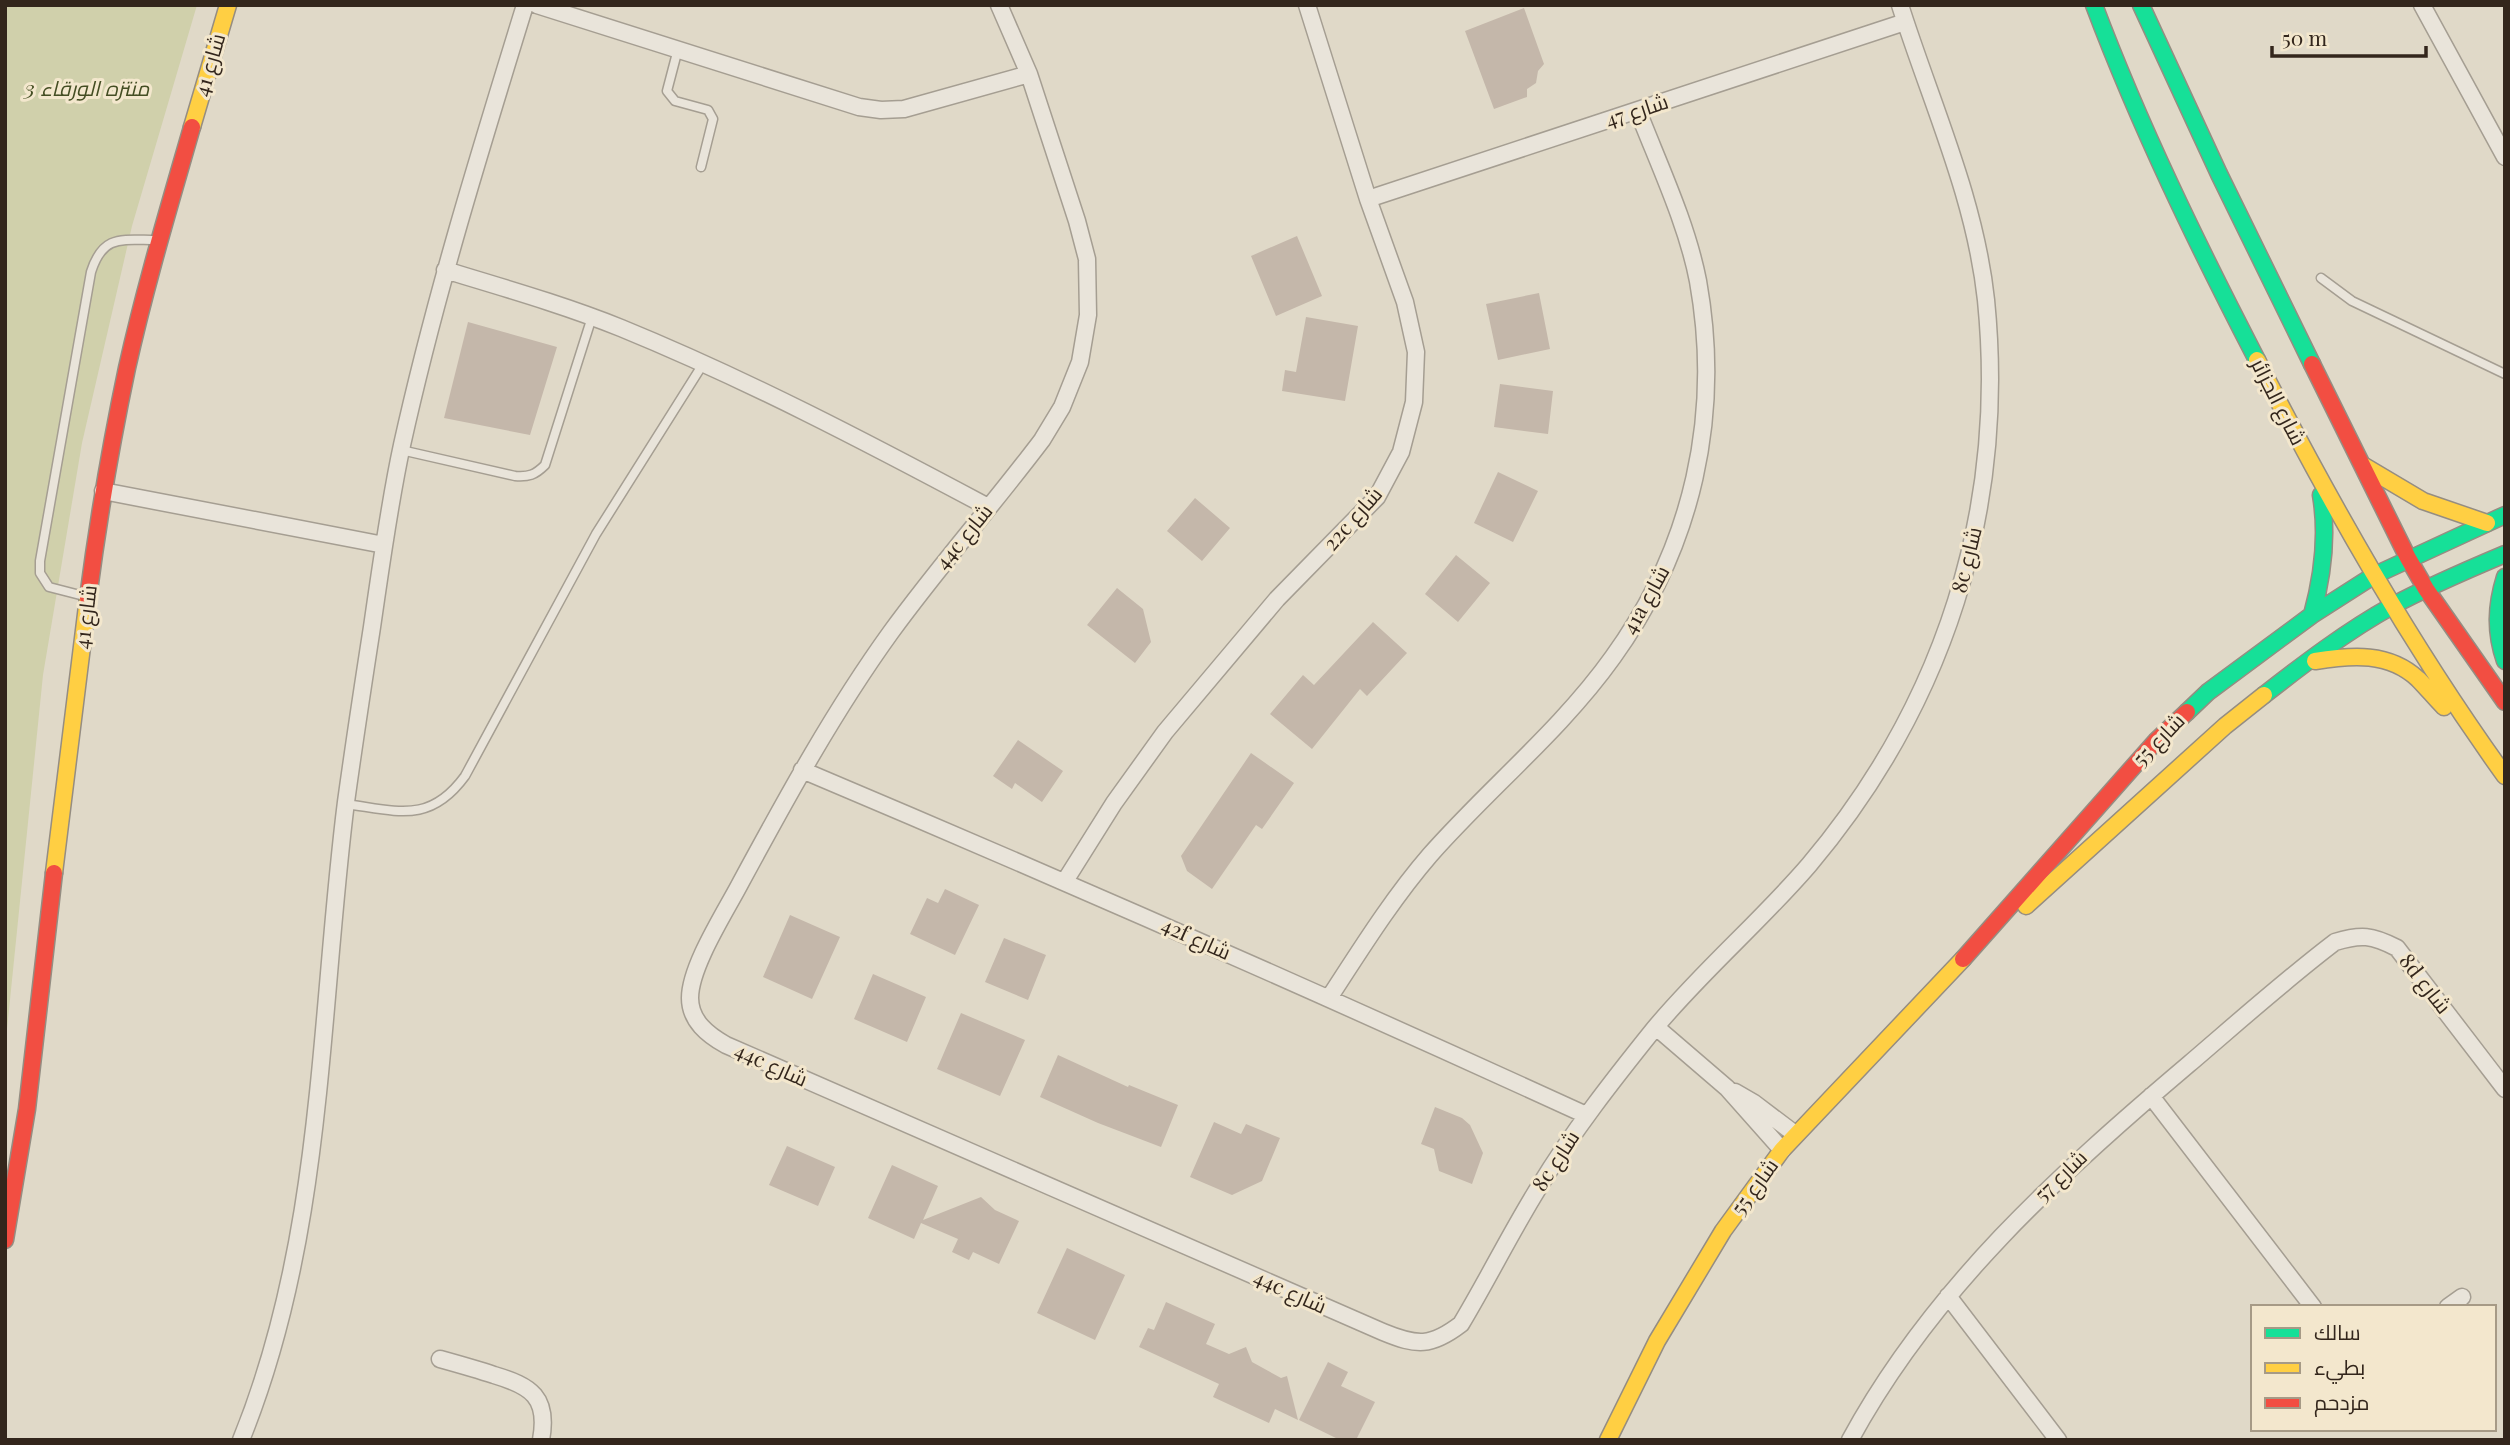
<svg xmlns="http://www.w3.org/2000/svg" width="2510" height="1445" viewBox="0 0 2510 1445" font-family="'Playfair Display',Cairo,serif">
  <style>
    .green { fill: #d0d0ab }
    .building { fill: #c4b7aa }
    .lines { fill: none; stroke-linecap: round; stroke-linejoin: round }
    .lane-casing { stroke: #a59e92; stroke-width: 11 }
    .street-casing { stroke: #a59e92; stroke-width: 19 }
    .fast-casing { stroke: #958d82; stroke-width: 19 }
    .slow-casing { stroke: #958d82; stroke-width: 19 }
    .jam-casing { stroke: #958d82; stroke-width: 19 }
    .lane { stroke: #e9e4da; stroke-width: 8 }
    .street { stroke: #e9e4da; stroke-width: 16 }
    .fast { stroke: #16e098; stroke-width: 16 }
    .slow { stroke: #ffcf43; stroke-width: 16 }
    .jam { stroke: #f24e42; stroke-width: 16 }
    .labels { text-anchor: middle; stroke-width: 6; stroke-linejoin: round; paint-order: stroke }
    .street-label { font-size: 21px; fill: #33261c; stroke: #f3e7cd }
    .park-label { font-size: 21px; font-style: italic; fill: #444e23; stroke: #f3e7cd }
  </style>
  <rect width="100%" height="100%" fill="#e0d9c8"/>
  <!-- green -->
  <path class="green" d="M5,5H197L132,226L82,443L43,675L5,1049Z"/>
  <!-- building -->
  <path class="building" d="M1524,8L1544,64L1538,71L1536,83L1527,89V97L1494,109L1465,31Z
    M1297,236L1322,296L1276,316L1251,256Z
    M1539,293L1550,349L1498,360L1486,304Z
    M1306,317L1358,326L1345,401L1282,391L1285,370L1296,372Z
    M468,322L557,347L530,435L444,418Z
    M1500,384L1553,391L1548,434L1494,427Z
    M1498,472L1538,491L1513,542L1474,523Z
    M1195,498L1230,528L1202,561L1167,531Z
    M1456,555L1490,583L1458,622L1425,594Z
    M1117,588L1143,609L1151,642L1135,663L1087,625Z
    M1373,622L1407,653L1367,696L1360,689L1312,749L1270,714L1303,675L1314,685Z
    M1018,740L1063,771L1042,802L1015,783L1012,789L993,776Z
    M1251,753L1294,783L1262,829L1256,825L1212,889L1187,871L1181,856Z
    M945,889L979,905L955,955L910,934L927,898L938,903Z
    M790,915L840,937L812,999L763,977Z
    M1004,938L1046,955L1028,1000L985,982Z
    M873,974L926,997L907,1042L854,1019Z
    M961,1013L1025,1040L1000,1096L937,1069Z
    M1058,1055L1128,1087L1129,1085L1178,1105L1161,1147L1098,1123L1040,1097Z
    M1435,1107L1462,1118L1470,1125L1483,1153L1472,1184L1439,1171L1434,1149L1421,1144Z
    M1214,1122L1241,1134L1246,1124L1280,1138L1262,1181L1232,1195L1190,1177Z
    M787,1146L835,1167L818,1206L769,1185Z
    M892,1165L938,1186L923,1220L981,1197L995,1210L1019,1221L999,1264L973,1252L969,1260L952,1252L958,1239L921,1223L914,1239L868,1218Z
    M1067,1248L1125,1275L1095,1340L1037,1313Z
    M1166,1302L1215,1324L1206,1344L1229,1354L1246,1347L1252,1362L1281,1378L1287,1376L1298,1420L1275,1409L1269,1423L1213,1397L1219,1384L1139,1347L1148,1328L1154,1330Z
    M1328,1362L1348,1372L1341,1386L1375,1402L1356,1440H1340L1299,1420Z"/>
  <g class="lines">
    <defs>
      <path id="lane" d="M678,49L667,91L675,101L708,110L713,119L701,167
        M2321,278L2352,301L2505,374
        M401,450L515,476C529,477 535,475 545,465L592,317
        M84,596L49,587L40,573V561L91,272C103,234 122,240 156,240
        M346,804C398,811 430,824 465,776L596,534L703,364"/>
      <path id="street" d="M537,5L859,107L881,110L904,109L1029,74
        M999,5L1029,74L1077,221L1087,259L1088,315L1080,362L1062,407L1042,440C993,505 939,566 891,632C834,711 787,797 741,882C726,911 690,966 690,998C690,1021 708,1035 726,1045L1383,1332C1417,1346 1431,1347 1461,1324C1488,1279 1511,1232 1539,1187C1573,1131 1613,1080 1654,1029C1702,971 1760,922 1809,865C1944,705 2007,510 1986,300C1975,197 1931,103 1900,5
        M2422,5L2505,157
        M1368,199L1905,22
        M445,270C504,288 564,305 621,328C748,380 868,443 988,507
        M103,491L384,545
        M802,770C1065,881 1326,996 1586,1115
        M1065,881L1114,803L1165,732L1277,599L1377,497L1401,452L1414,402L1416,352L1405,302L1368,199L1307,5
        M1329,998C1361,949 1392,899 1430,855C1489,788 1561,730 1613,657C1693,546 1722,415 1698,281C1687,224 1659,165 1638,111
        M1656,1027L1727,1088L1782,1150
        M1735,1092L1754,1103L1795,1134
        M2151,1096L2313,1307
        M1948,1296L2058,1440
        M2448,1307L2462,1297
        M440,1359C458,1364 476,1369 494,1375C531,1386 549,1397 541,1440
        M241,1440C324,1236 319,1016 346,802C354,744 363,685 372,627C381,566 389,505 402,445C435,296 480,151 525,5
        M1850,1440C1932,1289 2059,1174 2189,1064C2237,1023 2285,980 2335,942C2361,934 2372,935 2397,948L2505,1089"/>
      <path id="fast" d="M2094,5C2140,127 2197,244 2257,360
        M2141,5L2219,174L2312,364
        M2505,577C2496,606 2495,632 2505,661
        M2312,615C2323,575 2328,536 2321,495
        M2264,695C2305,663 2347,631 2392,606C2429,586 2467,570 2505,554
        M2187,712L2208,692L2312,615L2373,576L2505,515"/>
      <path id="slow" d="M192,127L228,5
        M2257,360C2331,504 2410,644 2505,776
        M2364,466L2423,501L2487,523
        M2315,661C2352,655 2389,652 2418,679C2427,688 2435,698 2444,707
        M54,873L88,598
        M2026,906L2225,726L2264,695
        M1608,1440L1657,1341L1723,1231L1782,1150L1963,959"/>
      <path id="jam" d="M2312,364L2408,558L2426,589L2505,702
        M88,598C98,521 111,444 127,368C145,287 169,207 192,127
        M1963,959L2156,741L2187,712
        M5,1240L27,1109L54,873"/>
    </defs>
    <!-- lane casing -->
    <use href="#lane" class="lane-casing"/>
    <!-- street casing -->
    <use href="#street" class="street-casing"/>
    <!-- fast casing -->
    <use href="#fast" class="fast-casing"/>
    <!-- slow casing -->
    <use href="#slow" class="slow-casing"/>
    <!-- jam casing -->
    <use href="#jam" class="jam-casing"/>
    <!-- lane -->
    <use href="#lane" class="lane"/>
    <!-- street -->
    <use href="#street" class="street"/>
    <!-- fast -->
    <use href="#fast" class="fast"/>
    <!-- slow -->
    <use href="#slow" class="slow"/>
    <!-- jam -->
    <use href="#jam" class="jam"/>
  </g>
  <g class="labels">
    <!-- street labels -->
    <g class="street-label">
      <text transform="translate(210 65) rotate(-74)" y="7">شارع 41</text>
      <text transform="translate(1637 111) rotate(-18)" y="7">شارع 47</text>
      <text transform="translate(2278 402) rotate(63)" y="7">شارع الجزائر</text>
      <text transform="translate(1353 519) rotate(-49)" y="7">22c شارع</text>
      <text transform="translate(964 537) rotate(-51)" y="7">44c شارع</text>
      <text transform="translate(1967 560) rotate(-76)" y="7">8c شارع</text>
      <text transform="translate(1646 600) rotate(-61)" y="7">41a شارع</text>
      <text transform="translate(86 617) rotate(-83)" y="7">شارع 41</text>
      <text transform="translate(2159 740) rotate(-46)" y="7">شارع 55</text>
      <text transform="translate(1196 939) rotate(24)" y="7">42f شارع</text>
      <text transform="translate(2425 984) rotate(52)" y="7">8d شارع</text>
      <text transform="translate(771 1065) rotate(24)" y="7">44c شارع</text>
      <text transform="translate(1556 1161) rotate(-57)" y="7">8c شارع</text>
      <text transform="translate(2061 1176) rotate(-44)" y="7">شارع 57</text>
      <text transform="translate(1755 1187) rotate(-54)" y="7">شارع 55</text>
      <text transform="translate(1290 1292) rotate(24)" y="7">44c شارع</text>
    </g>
    <!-- park labels -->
    <g class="park-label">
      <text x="87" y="96">منتزه الورقاء 3</text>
    </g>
  </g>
  <!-- border -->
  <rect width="2510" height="1445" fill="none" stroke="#33261c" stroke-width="14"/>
  <!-- legend -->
  <rect x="2251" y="1305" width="245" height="126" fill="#f3e7cd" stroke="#a69a86" stroke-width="2"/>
  <rect x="2265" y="1328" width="35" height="10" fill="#16e098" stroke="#a69a86" stroke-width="2"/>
  <text x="2314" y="1340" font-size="21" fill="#33261c">سالك</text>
  <rect x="2265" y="1363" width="35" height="10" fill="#ffcf43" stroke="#a69a86" stroke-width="2"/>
  <text x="2314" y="1375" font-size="21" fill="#33261c">بطيء</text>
  <rect x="2265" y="1398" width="35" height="10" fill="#f24e42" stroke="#a69a86" stroke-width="2"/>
  <text x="2314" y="1410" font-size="21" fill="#33261c">مزدحم</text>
  <!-- scale -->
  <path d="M2272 46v10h154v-10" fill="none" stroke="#33261c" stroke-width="3.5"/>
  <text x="2282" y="46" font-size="21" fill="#33261c" stroke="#f3e7cd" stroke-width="5" paint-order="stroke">50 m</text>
</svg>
